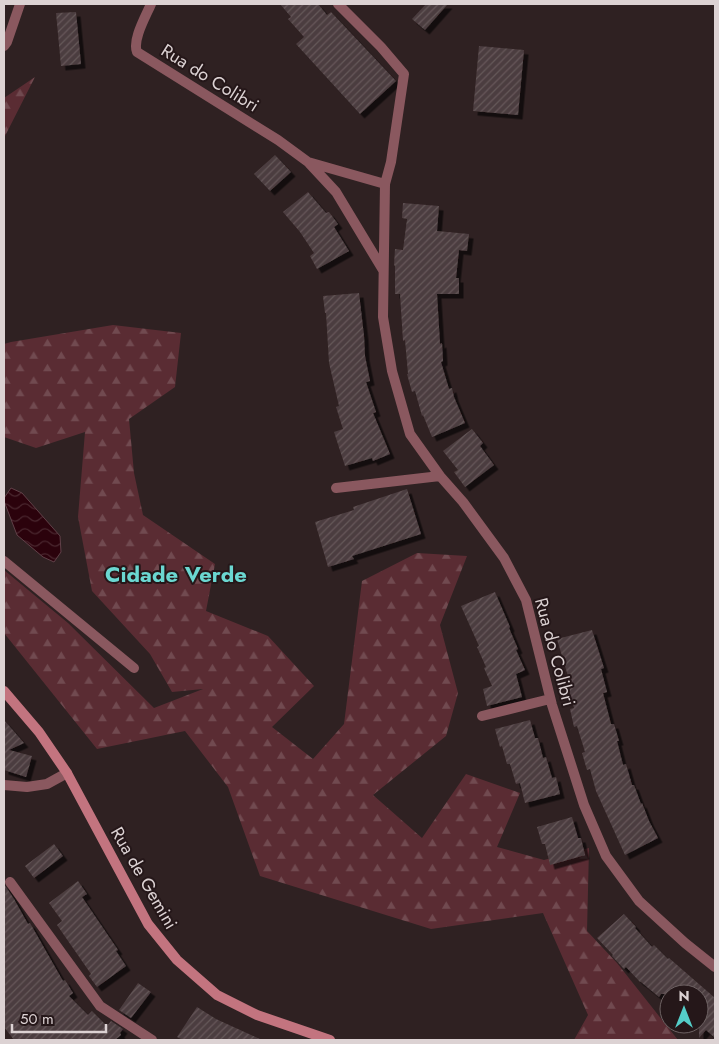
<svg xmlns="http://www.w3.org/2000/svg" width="719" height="1044" viewBox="0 0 719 1044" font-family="Jost,sans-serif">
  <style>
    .forest { fill: url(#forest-firs) }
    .water { fill: url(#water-waves); stroke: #604048 }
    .building { fill: url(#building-hatch); filter: url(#shadow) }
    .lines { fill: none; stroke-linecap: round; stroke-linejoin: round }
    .street { stroke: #8a585f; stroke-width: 10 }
    .secondary { stroke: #c3747f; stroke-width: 10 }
    .labels { text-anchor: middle; stroke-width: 4; stroke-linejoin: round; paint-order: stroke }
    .street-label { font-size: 18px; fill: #dcd2d3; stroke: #251719 }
    .district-label { font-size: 22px; font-weight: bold; fill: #6bd7d1; stroke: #251719 }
  </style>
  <defs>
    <pattern id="forest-firs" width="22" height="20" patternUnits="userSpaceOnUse" patternTransform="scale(1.25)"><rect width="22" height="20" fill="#5a2c33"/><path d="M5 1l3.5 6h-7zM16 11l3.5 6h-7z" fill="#714a50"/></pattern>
    <pattern id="water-waves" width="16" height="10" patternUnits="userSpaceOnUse" patternTransform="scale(1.25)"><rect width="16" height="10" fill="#2b020c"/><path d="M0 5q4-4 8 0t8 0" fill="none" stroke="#49262e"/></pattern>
    <pattern id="building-hatch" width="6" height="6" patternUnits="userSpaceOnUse" patternTransform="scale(1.25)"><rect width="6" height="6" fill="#4c3d3f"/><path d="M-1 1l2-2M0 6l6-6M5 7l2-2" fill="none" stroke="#65585a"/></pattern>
    <filter id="shadow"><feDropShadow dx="4.5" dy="4.5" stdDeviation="0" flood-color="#0009"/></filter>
  </defs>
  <rect width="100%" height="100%" fill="#2f2122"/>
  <!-- forest -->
  <path class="forest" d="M35,77L4,138V98Z
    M113,325L181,333L175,387L129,419L134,473L143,515L215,564L206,611L268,636L314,686L272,727L313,759L344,724L362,581L417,553L467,556L440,625L458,693L446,736L373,795L422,838L466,774L520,793L497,847L544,860L589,848L587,931L617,963L678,1040H574L588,1015L543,913L431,929L260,876L228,787L185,731L97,749L4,633V570L68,623L154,708L203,689L172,692L150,654L92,591L78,517L85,432L36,448L4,437V344L11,342Z"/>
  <!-- water -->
  <path class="water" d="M11,488L22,493L60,536L61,552L54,562L43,557L17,535L4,501V498Z"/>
  <!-- building -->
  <path class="building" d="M280,4H318L327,15L331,12L396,81L360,114L296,44L304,37L288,19L291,17Z
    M426,4H448L425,30L412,19Z
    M76,12L81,64L61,66L56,13Z
    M479,46L524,50L518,115L473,111Z
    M275,155L291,172L270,191L254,174Z
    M308,192L326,213L329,212L338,224L334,227L349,251L317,269L310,256L314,253L300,232L283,212Z
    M403,203L439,206L437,231L469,234L467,251L459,250L456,278H459V294H437L440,344L442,343L443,361L441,362L449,389L452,388L454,397L465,423L432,437L423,415L422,416L415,391L412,392L407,374H408L405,340L403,341L400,294H395V266L394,265L395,249L403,250L407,219L402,218Z
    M359,293L364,336L365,356L370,381L366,382L376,412L373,413L390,454L373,461L372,458L345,466L334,432L343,429L336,407L339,406L329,363L326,313H325L323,296Z
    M472,429L483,443L480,446L494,465L465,487L454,472L458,470L443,451Z
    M407,489L421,534L352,556L354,559L328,567L315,522L354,510L353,507Z
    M495,592L510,627L509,628L518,649L516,650L525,670L516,674L522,697L487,706L483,689L492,686L484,668L486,667L477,647L479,646L461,606Z
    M592,630L604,668L601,669L607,692L603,693L611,724H614L619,741H617L623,765L626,764L632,785H634L641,804L642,803L649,821L658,838L625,855L596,791L590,769L587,770L582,753L585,752L577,726L574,727L570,709L574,708L567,684L570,683L557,639Z
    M4,720L24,743L9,750L32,756L26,777L4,770Z
    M530,720L535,738H538L543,758L546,757L552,778L556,777L560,794L525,803L520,783L516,784L510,764H507L502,746L500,747L495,729Z
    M572,817L578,838H581L585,855L550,865L545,844H542L537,827Z
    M54,844L63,856L34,878L25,866Z
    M78,881L87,894L82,897L118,950L116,951L126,966L97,987L89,976L91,974L57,925L62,921L49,903Z
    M4,884L14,899L28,924L30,923L63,981L65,980L73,993L69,996L88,1015L92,1011L107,1026L111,1021L123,1029L120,1033L121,1035L115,1040H14L4,1027Z
    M624,914L636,927L635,928L652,947L654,945L668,959L669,958L715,998V1038L706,1030L699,1038V994H661L659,997L641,982H640L626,967L624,969L612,956L613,955L597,938Z
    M138,983L151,992L131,1018L119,1010Z
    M197,1007L216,1019L262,1040H183L177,1037Z"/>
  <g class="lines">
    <!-- street -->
    <path class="street" d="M151,4C146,16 132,40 137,52L278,140L308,162L385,184
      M338,4L381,47L404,74L391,162L385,184L383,317L392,371L410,434L440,476L463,502L504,558L526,600L552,705L569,758L584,805L606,856L639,901L685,943L715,967
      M4,46L7,42L20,4
      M309,163L336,192L383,270
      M336,488L440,476
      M4,561L134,668
      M482,716L550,699
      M4,785L27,787L47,784L67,773
      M10,882L100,1006L152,1040"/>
    <!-- secondary -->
    <path class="secondary" d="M4,691L39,732L67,773L148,924L177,960L217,995L257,1015L330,1040"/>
  </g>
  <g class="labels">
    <!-- street labels -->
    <g class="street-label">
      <text transform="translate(210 78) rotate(32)" y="6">Rua do Colibri</text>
      <text transform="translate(555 652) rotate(75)" y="6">Rua do Colibri</text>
      <text transform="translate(144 878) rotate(60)" y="6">Rua de Gemini</text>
    </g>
    <!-- district labels -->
    <g class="district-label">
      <text x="176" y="582">Cidade Verde</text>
    </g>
  </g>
  <!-- border -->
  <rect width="719" height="1044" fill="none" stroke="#dcd2d3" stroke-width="10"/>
  <!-- north arrow -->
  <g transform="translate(684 1009)"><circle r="24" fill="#251719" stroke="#6e6263"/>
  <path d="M0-4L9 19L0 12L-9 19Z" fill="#54cdc8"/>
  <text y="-8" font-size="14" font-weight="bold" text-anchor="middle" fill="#dcd2d3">N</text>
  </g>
  <!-- scale -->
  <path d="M12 1024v8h94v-8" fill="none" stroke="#dcd2d3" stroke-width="2.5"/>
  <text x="20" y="1024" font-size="15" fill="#dcd2d3" stroke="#251719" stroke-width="4" paint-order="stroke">50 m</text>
</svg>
